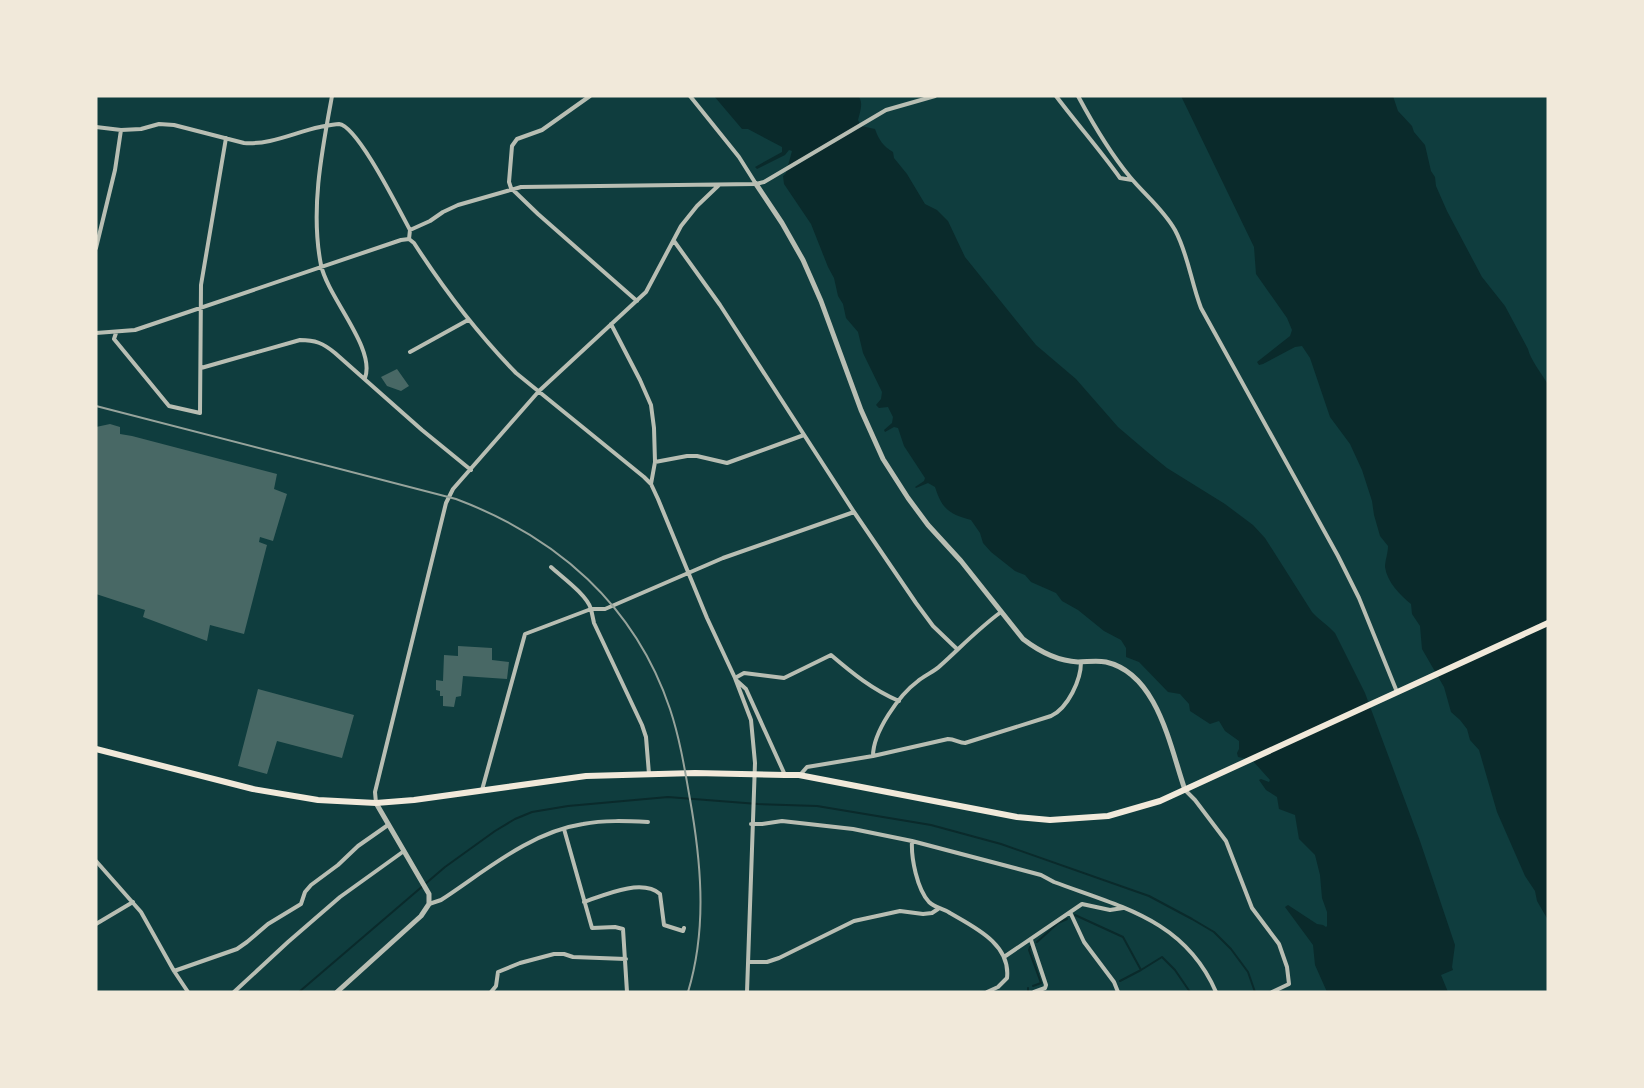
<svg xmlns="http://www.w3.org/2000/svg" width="1644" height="1088" viewBox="0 0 1644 1088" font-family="Cabin,sans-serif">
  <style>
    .water { fill: #0a2a2b }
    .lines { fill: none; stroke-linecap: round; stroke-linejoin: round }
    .stream { stroke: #0a2a2b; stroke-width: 2 }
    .building { fill: #486865 }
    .minor { stroke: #b8beb3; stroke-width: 4 }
    .tertiary { stroke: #b8beb3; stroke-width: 5 }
    .primary { stroke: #f1e9da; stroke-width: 6 }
    .rail { stroke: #97a49c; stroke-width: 2 }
  </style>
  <rect width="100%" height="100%" fill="#0f3d3e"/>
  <!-- water -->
  <path class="water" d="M714,96H858C864,102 860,112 858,120L861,126L875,129C879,140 883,146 893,152L894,158L907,174L925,204L937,210L948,221L965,257L1036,345L1076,379L1118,427L1145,450L1167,468L1225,504L1253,525L1265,538L1312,612C1319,620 1328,625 1335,633L1365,693L1420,841L1455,945L1452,967L1453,970L1441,975L1448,992H1327L1315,965L1313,945L1285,907L1288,905L1317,924L1323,925L1326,927L1327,926V912L1322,898L1320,875L1315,855L1299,839L1295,815L1279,809L1277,797L1266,790L1259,780L1261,779L1269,782L1270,780L1252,760L1238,757L1237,753L1239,749V741L1225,731L1219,721L1210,724L1190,711L1189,704L1180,694L1168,692L1139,662L1126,657V648L1121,640L1104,631L1078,610L1062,601L1056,593L1031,582L1025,575L1015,571L991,552L983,543L980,533L971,520C949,514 942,509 935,487L928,483L916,488L915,487L924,481L925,478L904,446L898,428L894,427L885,432L884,430L892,423L893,417L888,407L879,408L876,405L881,399L882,392L863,353L858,332L846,318L843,304L838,296L834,278L828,267L811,224L784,184L783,176L786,173L792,151L789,150L785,155L757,169L755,167L782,152V147L748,129H742Z
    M1181,96H1393L1398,111L1412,126L1414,132L1425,145L1431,171L1435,177L1436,186L1447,211L1482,277L1505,306L1528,349C1530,359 1542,374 1547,383L1548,920L1537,901L1535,891L1525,876L1497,812L1479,750L1470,740L1467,729L1460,720L1451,712L1444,687L1422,649L1420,626L1412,614L1411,604C1400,595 1387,582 1385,567C1385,561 1388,553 1388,546L1380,536L1374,515L1372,501L1362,470L1350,444L1330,417L1310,358L1302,346L1295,347L1263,364L1259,365L1257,362L1290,336L1292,330L1287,318L1256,274L1254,247Z"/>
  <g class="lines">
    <!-- stream -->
    <path class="stream" d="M1075,915L1123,937L1141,970L1162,957L1175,970L1190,992
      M1037,942L1058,923L1067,919
      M1030,947L1029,950L1041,983L1033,986
      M1120,981L1141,970
      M1028,988V992
      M299,992L445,867L495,831L515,819L532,812L568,806L668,797L758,804L817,806L931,825L1001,844L1149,896L1192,919L1214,932L1231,949L1248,972L1255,992"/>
  </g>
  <!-- building -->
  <path class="building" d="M397,369L409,386L401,391L387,386L381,377Z
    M110,424L120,427V434L132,436L277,474L274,489L287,494L273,541L260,537L259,542L267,545L244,634L210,625L207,641L143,617L145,610L96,594V427Z
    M458,646L492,648V660L509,662L507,679L463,676L461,696L456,697L454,707L443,706V696H440V691L436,690V680L443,681L444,655L458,656Z
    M258,689L354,715L342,758L277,741L267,774L238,766Z"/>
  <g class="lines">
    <!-- minor -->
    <path class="minor" d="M332,96C322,150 310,210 321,265C328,298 376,348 365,378
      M590,96L542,130L517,139L512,146L509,182L511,188L538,214L637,301
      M690,96L739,157L756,184
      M1056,96C1077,124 1100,150 1120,178L1132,180
      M1078,96C1093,124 1110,153 1130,177C1145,195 1163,209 1175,230C1188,254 1191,282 1201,308L1338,556L1359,598L1397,692
      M96,127L121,130L141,129L159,124L174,125L244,143C271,145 295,132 320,127C325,126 334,124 339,124C358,126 400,212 410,230L409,239
      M410,230L430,221L443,212L458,205L521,187L756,184L764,182L886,110L935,96
      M674,241L720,305L854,512L916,603L933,626L957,649
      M96,248L115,170L121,130
      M611,324L640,380L651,405L654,428L655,462L651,484
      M96,333L135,330L401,240L409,239L414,243C445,291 476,332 516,373L644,477L651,484L658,499L707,618L735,678L751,720L755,763L747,992
      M116,333L114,339L169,406L200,413L201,285L226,138
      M410,352L468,320
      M201,368L300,340C315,340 323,343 335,353L422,430L471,470
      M655,462L687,456H697L727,463L804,435
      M551,567C562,577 587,595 591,609H605L723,558L854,512
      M735,678L744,673L784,678L831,655C852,673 873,690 899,701
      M736,680L746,689L785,775
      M873,756L948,739C955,739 959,743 965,743L1051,716C1068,708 1081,680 1081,662
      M800,775L807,767L873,756C873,732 899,695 918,681C925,675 934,672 941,665C961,647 979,628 1001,612
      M482,790L525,634L591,609L594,623L642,725L646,737L649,774
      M1185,790L1195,800L1226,841L1252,908L1279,944L1287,967L1289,984L1272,992
      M376,803L375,792L446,503L453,489L539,391L646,292L681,226L697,206L719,185
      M751,824H762L782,821L853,829L912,841L1041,875L1054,882C1121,907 1185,920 1216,992
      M564,829L592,928L615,927L623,929L627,992
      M912,841C911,858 917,889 929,902C935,908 943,908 950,913C974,927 1011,944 1007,978L998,987L987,992
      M96,861L141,912L174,971L188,992
      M584,902C604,895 642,878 660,894L664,925L683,931L684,928
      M429,904L441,900C484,872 530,832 583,824C604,820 627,821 648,822
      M1070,912L1084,942L1114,982L1118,992
      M96,924L133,902
      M1031,940L1046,985L1045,988L1034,992
      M1004,957L1082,904L1110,910L1123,908
      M748,962H767L779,958L854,921L900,911L923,914L932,913L938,909
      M174,971L237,949L247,942L268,924L301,904L305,892L311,885L338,865L358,846L388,825
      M234,992L288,942L340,897L404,851
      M491,992L496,986L498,972L520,963L554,954H564L573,957L626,959"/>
    <!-- tertiary -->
    <path class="tertiary" d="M756,184L782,223L803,260L821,301L861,410L883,459L908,498L928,525L961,561L1023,639C1040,652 1057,661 1078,662C1087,662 1096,660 1106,662C1158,674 1170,747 1185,790
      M337,992L421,916L429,904V894L376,803"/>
    <!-- primary -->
    <path class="primary" d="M96,749L253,789L318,800L376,803L414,800L586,776L695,773L785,775H799L1017,817L1050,820L1108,816L1160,801L1548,623"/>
    <!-- rail -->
    <path class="rail" d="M96,406L456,499C557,537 635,605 670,709C681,742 686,777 692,811C702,872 706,932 688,992"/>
  </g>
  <!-- border -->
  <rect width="1644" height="1088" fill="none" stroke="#f1e9da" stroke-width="195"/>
</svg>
